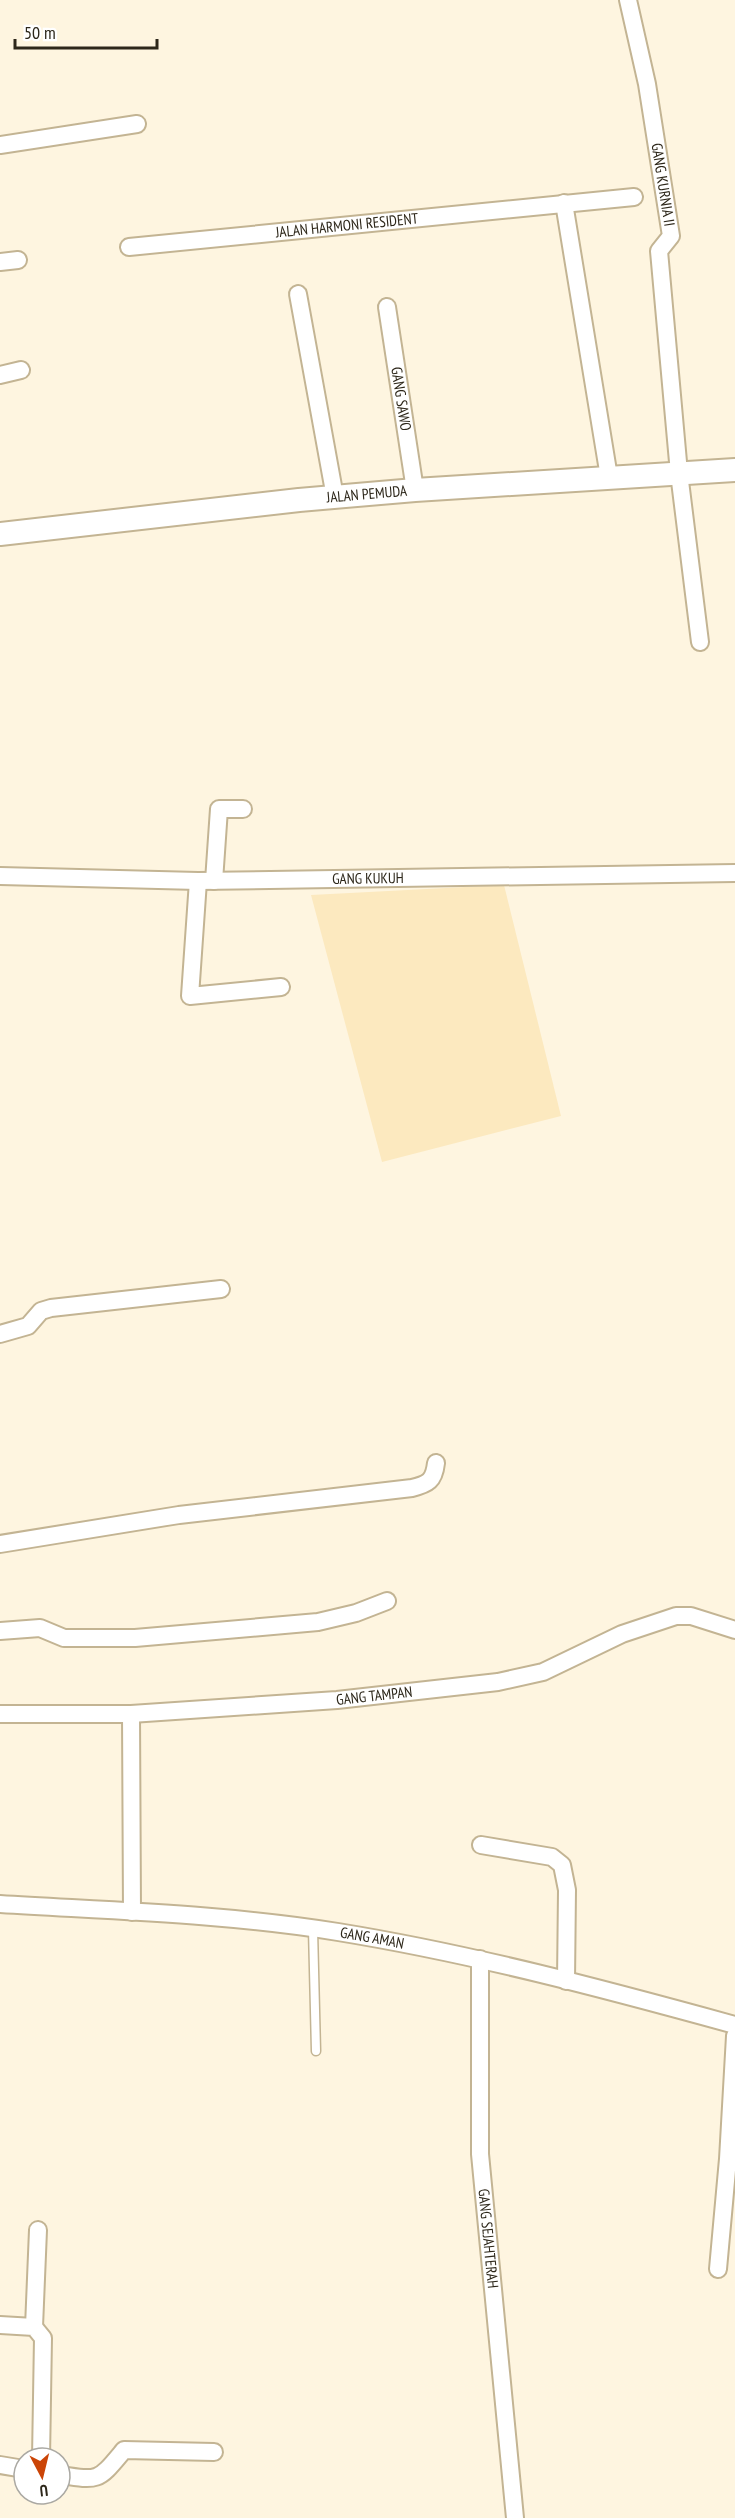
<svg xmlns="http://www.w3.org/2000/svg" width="735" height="2518" viewBox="0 0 735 2518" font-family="'PT Sans Narrow',sans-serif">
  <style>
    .built { fill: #fce9bf }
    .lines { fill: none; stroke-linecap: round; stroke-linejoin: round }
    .service-casing { stroke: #c3b493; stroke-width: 11 }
    .minor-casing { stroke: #c3b493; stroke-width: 20 }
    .secondary-casing { stroke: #c3b493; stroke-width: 26 }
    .service { stroke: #fff; stroke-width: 8 }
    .minor { stroke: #fff; stroke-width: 16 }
    .secondary { stroke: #fff; stroke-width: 22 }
    .labels { text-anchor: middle; stroke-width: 4.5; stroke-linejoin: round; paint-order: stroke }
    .street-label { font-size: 15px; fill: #2d271a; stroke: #fff }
  </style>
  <rect width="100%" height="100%" fill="#fef5e0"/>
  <!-- built -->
  <path class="built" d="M504,885L561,1116L382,1162L311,895Z"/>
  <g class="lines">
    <defs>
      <path id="service" d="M313,1929L316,2051"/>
      <g id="minor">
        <path id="s1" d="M628,0L647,84L671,236L659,251L679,473L700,642"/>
        <path d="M0,145L137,124"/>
        <path d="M564,203L609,477"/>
        <path id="s2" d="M129,247L634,197"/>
        <path d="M0,262L18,260"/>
        <path d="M298,294L335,497"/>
        <path id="s3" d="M387,307L415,490"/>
        <path d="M0,375L21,370"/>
        <path id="s4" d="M0,876L198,881L735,873"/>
        <path d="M198,881L190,996L281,987"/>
        <path d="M214,881L219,809H243"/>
        <path d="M0,1334L28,1326L41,1311L51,1308L221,1289"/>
        <path d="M0,1544L179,1515L412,1488C428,1484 434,1481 436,1463"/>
        <path d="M0,1631L40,1628L64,1638H135L318,1622L356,1613L387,1601"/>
        <path id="s5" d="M0,1714H131L337,1700L498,1682L543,1672L622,1634L676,1616H691L735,1630"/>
        <path d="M131,1714L132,1912"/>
        <path d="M481,1845L552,1857L562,1865L567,1890L566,1981"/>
        <path id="s6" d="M0,1904C113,1911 227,1914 338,1932C473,1954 604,1989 735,2025"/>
        <path id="s7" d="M480,1959V2154L515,2518"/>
        <path d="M718,2269L728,2159L735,2036"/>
        <path d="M0,2325L34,2327L43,2338L41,2458"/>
        <path d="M34,2327L38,2230"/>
        <path d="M0,2465L24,2469"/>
        <path d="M60,2475C100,2481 98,2481 124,2450L214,2452"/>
      </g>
      <g id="secondary">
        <path id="s8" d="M0,534L299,500L415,490L735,470"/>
      </g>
    </defs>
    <!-- service casing -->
    <use href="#service" class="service-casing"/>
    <!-- minor casing -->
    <use href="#minor" class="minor-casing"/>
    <!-- secondary casing -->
    <use href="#secondary" class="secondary-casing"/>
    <!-- service -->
    <use href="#service" class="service"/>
    <!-- minor -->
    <use href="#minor" class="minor"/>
    <!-- secondary -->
    <use href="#secondary" class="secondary"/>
  </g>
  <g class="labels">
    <!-- street labels -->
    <g class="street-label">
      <text dy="5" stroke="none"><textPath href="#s1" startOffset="188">GANG KURNIA II</textPath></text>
      <text dy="5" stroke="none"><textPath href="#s2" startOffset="219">JALAN HARMONI RESIDENT</textPath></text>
      <text dy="5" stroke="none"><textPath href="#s3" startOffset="93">GANG SAWO</textPath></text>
      <text dy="5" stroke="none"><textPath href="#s8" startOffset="369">JALAN PEMUDA</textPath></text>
      <text dy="5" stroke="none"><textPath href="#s4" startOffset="368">GANG KUKUH</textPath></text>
      <text dy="5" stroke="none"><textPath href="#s5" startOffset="375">GANG TAMPAN</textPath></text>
      <text dy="5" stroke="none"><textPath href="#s6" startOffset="374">GANG AMAN</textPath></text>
      <text dy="5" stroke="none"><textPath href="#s7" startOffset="280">GANG SEJAHTERAH</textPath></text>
    </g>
  </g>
  <!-- north arrow -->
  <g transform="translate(42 2476) rotate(173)"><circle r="28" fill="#ffffff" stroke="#aba9a3" stroke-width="1.5"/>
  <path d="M0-4.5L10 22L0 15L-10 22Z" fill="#cb4507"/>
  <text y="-9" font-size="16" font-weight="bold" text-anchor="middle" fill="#2d271a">U</text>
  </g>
  <!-- scale -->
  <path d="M15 39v9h142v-9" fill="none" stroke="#2d271a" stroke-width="3"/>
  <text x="24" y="39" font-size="18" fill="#2d271a" stroke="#ffffff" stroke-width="4.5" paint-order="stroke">50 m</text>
</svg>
